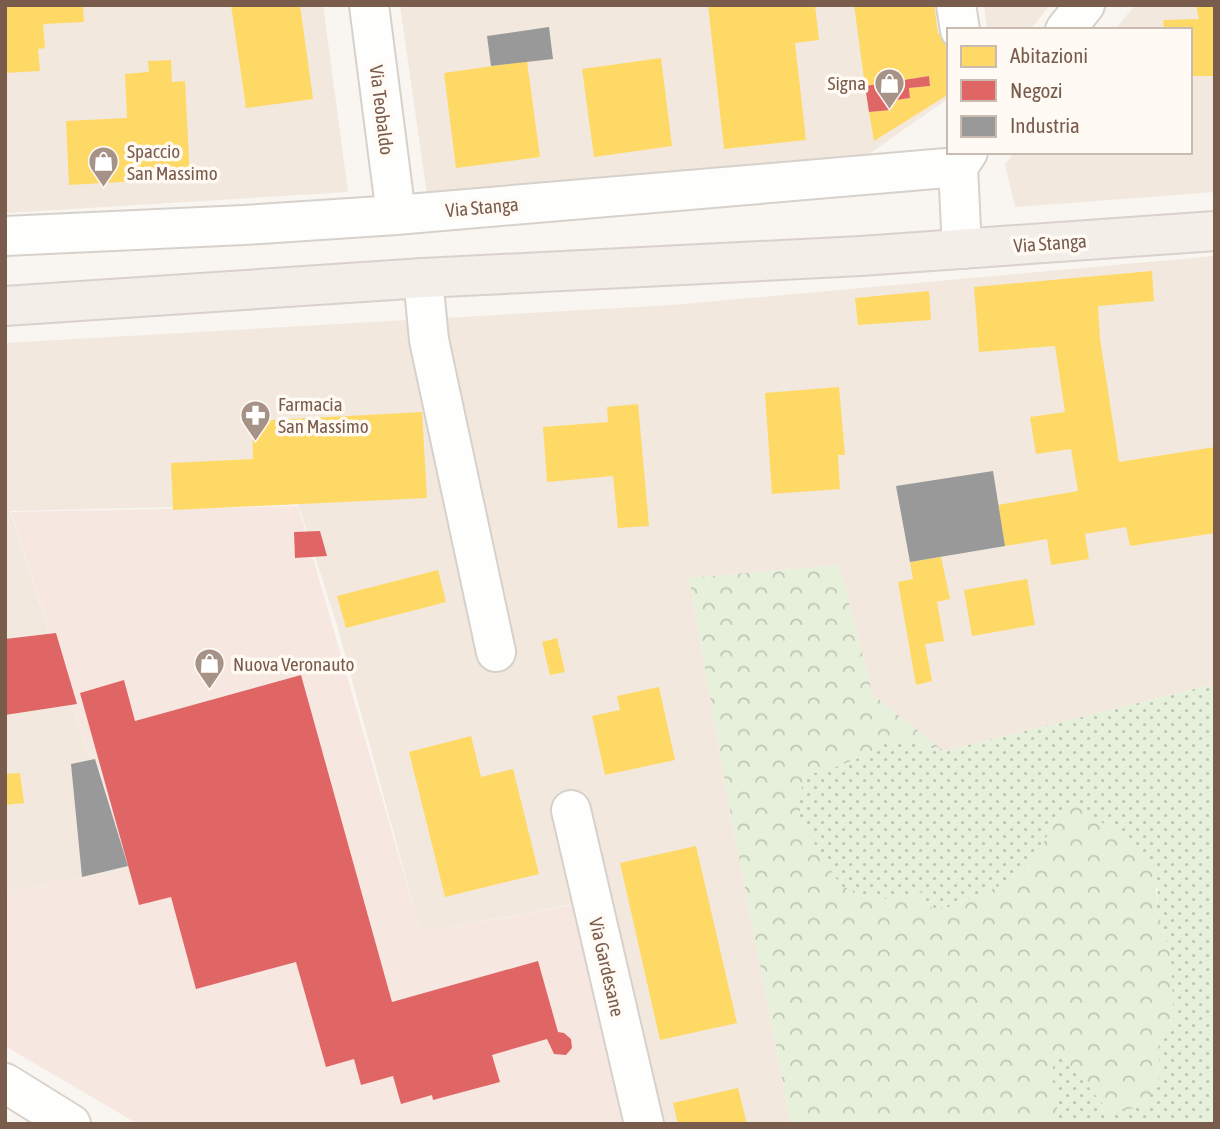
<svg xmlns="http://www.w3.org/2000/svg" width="1220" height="1129" viewBox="0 0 1220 1129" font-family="'Asap Condensed',sans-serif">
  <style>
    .residential { fill: #f2e8de }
    .commercial { fill: #f6e8e1 }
    .grass { fill: url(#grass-dots) }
    .forest { fill: url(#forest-crowns) }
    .homes { fill: #ffd966 }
    .shops { fill: #e06666 }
    .industry { fill: #999 }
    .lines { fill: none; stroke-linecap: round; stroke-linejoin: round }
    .street-casing { stroke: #d7d1cb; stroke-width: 42 }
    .secondary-casing { stroke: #d9d2cb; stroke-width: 42 }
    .primary-casing { stroke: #dad1cc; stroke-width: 42 }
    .street { stroke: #fefefd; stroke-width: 38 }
    .secondary { stroke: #fefefd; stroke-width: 38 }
    .primary { stroke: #f3eee8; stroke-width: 38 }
    .labels { text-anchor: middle; stroke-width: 7; stroke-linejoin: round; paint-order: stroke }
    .poi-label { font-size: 19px; fill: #7a5c4d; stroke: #fffaf3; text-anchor: start }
    .street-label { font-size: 19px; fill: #7a5c4d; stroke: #fffaf3 }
  </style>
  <defs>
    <pattern id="grass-dots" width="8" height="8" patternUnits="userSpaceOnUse" patternTransform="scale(1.75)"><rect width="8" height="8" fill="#e7f0db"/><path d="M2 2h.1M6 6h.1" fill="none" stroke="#c0c6b4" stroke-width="1.8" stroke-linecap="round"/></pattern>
    <pattern id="forest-crowns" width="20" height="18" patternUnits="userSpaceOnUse" patternTransform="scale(1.75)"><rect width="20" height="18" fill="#e7f0db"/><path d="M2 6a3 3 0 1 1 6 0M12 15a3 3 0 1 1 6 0" fill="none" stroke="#c0c6b4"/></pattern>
  </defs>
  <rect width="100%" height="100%" fill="#f9f5f0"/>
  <!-- residential -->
  <path class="residential" d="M5,5H323L348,192L5,213Z
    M400,5H943L949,47V98L860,160L427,194Z
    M984,5H1050L1030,30H987Z
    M1135,5H1215V192L1015,207L1005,164L1015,152H1190V30H1115Z
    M1215,256V684L944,751L873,695L839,565L689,578L732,821L791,1124H631L578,903L421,933L337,625L298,504L10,511L125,869L5,892V343L672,305Z"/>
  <!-- commercial -->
  <path class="commercial" d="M298,506L421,933L577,904L628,1124H138L5,1046V892L125,869L11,512Z"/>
  <!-- grass -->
  <path class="grass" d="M1215,684V1124H1060L1051,1073L1058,1051L1109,1111L1160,1076L1158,1039L1171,957L1156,906L1158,888L1057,819L1029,868L1009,882L949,907L935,908L923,906L921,892L879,901L841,887L800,821V794L805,775L830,769L864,756L882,744L901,740L944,751Z"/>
  <!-- forest -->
  <path class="forest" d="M839,565L873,695L944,751L901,740L882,744L864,756L830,769L805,775L800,794V821L841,886L879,900L921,892L923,906L935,908L949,907L1009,882L1029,868L1057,819L1074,804L1130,841L1156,866V906L1171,957L1174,1024L1158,1039L1160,1076L1146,1107L1109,1111L1058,1051L1051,1073L1060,1124H791L732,821L689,578Z"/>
  <!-- homes -->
  <path class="homes" d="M5,5H83L84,22L43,24L45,48L38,49L40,71L5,73Z
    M231,5H300L313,99L246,108Z
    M708,5H815L819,40L795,43L806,140L724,149Z
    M854,5H934L938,34H944L949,69V94L874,141L869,112L891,110L890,101L910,98L909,88L930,86L929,76L865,86Z
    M1196,5H1215V76H1190V30H1164L1163,20L1199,19Z
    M661,58L672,146L594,157L582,69Z
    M171,60L172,82L185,81L190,178L69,185L66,121L127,118L125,74L149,72L148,61Z
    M527,61L540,157L456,168L444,73Z
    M1152,271L1154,301L1098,306L1100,339L1119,462L1215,447V533L1130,546L1126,527L1085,534L1089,559L1051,565L1047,539L1005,546L998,505L1078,491L1071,449L1036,454L1030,417L1065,412L1055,346L979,352L974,287Z
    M929,291L931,320L858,325L855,298Z
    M839,387L845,455H838L840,489L772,494L765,393Z
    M638,404L649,526L618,528L613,476L547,482L543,427L608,422L607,407Z
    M422,412L427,498L173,510L171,463L253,459L252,421Z
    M941,557L950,599L937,602L944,641L925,644L932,681L916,685L898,582L913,579L910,562Z
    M438,570L446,602L346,628L337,596Z
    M1027,579L1035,625L972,636L964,590Z
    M557,638L565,672L550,675L542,642Z
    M659,687L675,760L605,775L592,716L620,710L617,696Z
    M471,736L481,777L513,769L539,874L445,897L409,752Z
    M20,773L24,803L5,805V774Z
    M696,846L737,1023L660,1040L620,863Z
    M738,1088L747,1124H678L673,1103Z"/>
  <!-- shops -->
  <path class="shops" d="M929,76L930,86L909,88L910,98L890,101L891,110L869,112L865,86Z
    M320,531L327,556L295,558L294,532Z
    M56,633L77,704L5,715V639Z
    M301,675L392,1002L538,961L558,1032L564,1033L571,1039L572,1048L566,1055L554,1054L547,1039L492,1055L500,1082L433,1100L432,1095L401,1104L393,1076L361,1085L354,1059L326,1067L296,962L196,989L171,897L139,905L80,693L124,680L135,721Z"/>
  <!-- industry -->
  <path class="industry" d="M549,27L553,59L491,66L487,36Z
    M993,471L1005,546L910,562L896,486Z
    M95,759L128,866L82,877L71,764Z"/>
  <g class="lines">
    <defs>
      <path id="street" d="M369,5L396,215
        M956,5L960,30
        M1065,30L1085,5
        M5,236L244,225L396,215L958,167
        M962,249L958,167L968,152
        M423,278L429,340L496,652
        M571,810L644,1124"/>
      <path id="secondary" d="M5,1083L71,1124"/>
      <path id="primary" d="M5,306L423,278L861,256L1215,231"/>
    </defs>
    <!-- street casing -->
    <use href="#street" class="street-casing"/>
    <!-- secondary casing -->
    <use href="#secondary" class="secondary-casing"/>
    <!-- primary casing -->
    <use href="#primary" class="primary-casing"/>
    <!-- street -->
    <use href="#street" class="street"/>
    <!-- secondary -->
    <use href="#secondary" class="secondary"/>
    <!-- primary -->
    <use href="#primary" class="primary"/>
  </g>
  <!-- icons -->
  <defs>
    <symbol id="shop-pin" viewBox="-11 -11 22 30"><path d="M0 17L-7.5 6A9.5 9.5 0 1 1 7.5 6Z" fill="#a69286" stroke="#fffaf3"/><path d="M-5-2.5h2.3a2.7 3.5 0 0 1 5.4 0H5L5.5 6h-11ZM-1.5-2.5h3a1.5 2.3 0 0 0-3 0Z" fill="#fff"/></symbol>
    <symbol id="pharmacy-pin" viewBox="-11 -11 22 30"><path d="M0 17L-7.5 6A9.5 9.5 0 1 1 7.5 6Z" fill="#a69286" stroke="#fffaf3"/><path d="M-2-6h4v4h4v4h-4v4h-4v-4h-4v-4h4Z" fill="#fff"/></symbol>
  </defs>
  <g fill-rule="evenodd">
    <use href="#shop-pin" x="872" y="66" width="35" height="47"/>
    <use href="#shop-pin" x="86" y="144" width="35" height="47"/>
    <use href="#pharmacy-pin" x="238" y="398" width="35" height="47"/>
    <use href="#shop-pin" x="192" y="646" width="35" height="47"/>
  </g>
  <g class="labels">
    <!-- poi labels -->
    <g class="poi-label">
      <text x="866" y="90" text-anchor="end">Signa</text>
      <text x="127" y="158">Spaccio<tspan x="127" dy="22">San Massimo</tspan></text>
      <text x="278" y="411">Farmacia<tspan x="278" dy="22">San Massimo</tspan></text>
      <text x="233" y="671">Nuova Veronauto</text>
    </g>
    <!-- street labels -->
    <g class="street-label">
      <text transform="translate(382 110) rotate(83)" y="7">Via Teobaldo</text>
      <text transform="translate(482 207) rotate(-5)" y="7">Via Stanga</text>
      <text transform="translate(1050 243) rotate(-4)" y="7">Via Stanga</text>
      <text transform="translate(607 967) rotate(77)" y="7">Via Gardesane</text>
    </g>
  </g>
  <!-- border -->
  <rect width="1220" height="1129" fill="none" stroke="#7a5c4d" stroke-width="14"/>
  <!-- legend -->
  <rect x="947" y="28" width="245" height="126" fill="#fffaf3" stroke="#cabbb1" stroke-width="2"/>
  <rect x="961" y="46" width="35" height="21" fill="#ffd966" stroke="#cabbb1" stroke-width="2"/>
  <text x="1010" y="63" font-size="21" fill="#7a5c4d">Abitazioni</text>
  <rect x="961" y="80" width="35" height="21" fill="#e06666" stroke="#cabbb1" stroke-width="2"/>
  <text x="1010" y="98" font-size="21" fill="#7a5c4d">Negozi</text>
  <rect x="961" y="116" width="35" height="21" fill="#999999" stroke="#cabbb1" stroke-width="2"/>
  <text x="1010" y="133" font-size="21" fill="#7a5c4d">Industria</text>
</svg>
